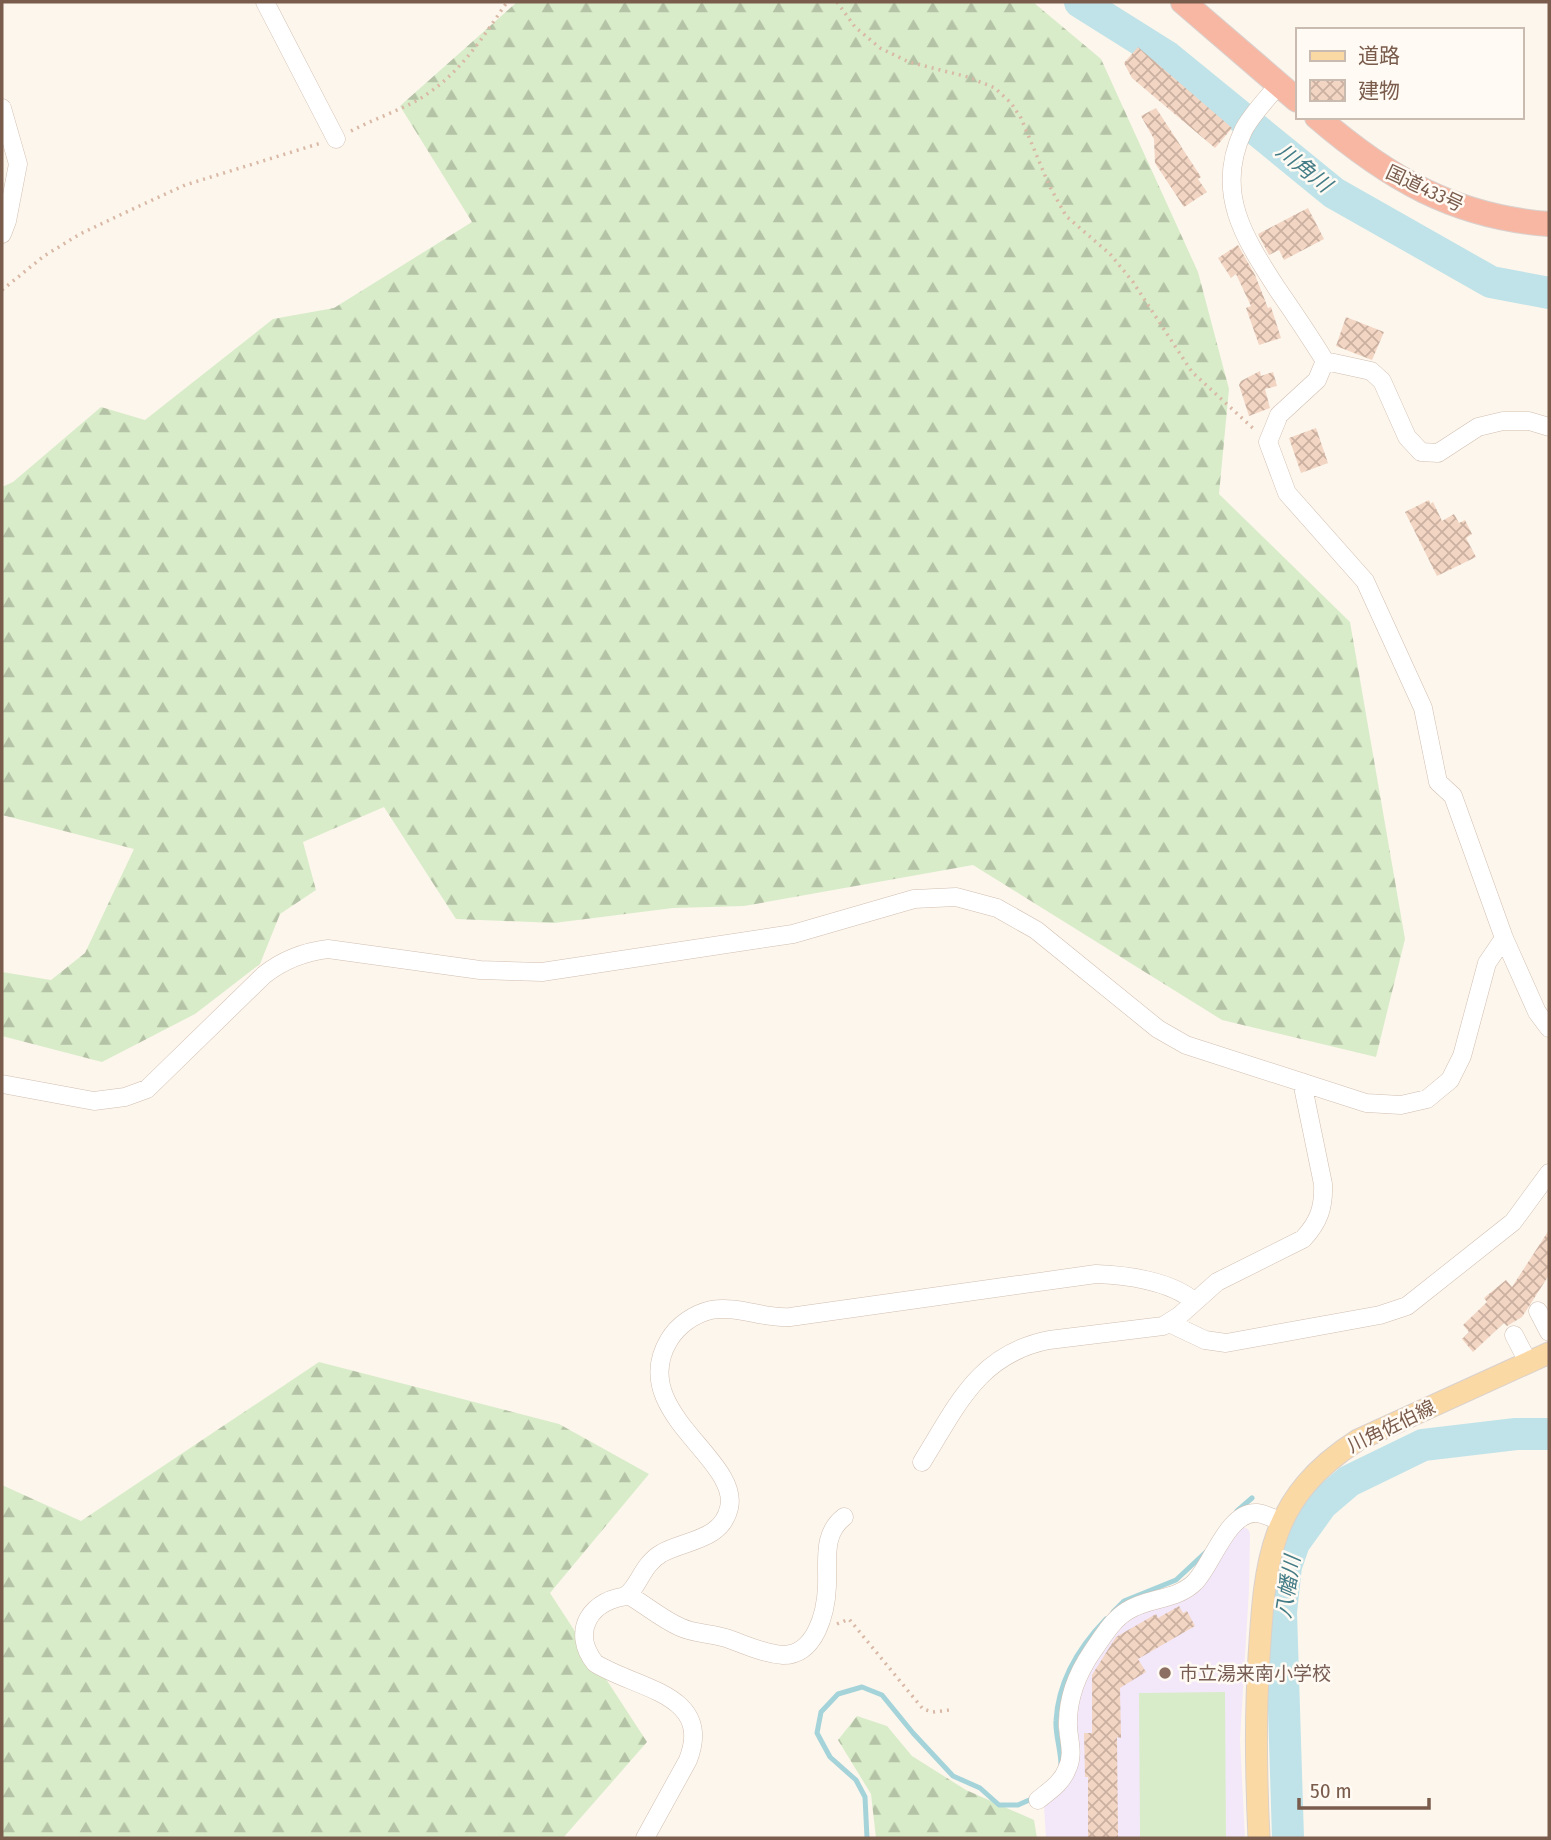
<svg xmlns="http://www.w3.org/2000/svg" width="1551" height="1840" viewBox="0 0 1551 1840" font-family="'Fira Sans Condensed','Noto Sans JP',sans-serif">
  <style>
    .education { fill: #f3e8fa }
    .forest { fill: url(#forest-firs) }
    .pitch { fill: #d8ecc9 }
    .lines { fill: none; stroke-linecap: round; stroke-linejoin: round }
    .stream { stroke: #a5d3da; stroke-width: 5 }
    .river { stroke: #bfe3e8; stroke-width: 32 }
    .building { fill: url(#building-cross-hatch) }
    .minor-casing { stroke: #d1beb0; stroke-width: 19 }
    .major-casing { stroke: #dad1cd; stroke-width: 23 }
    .highway-casing { stroke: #dad1cd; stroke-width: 26 }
    .path { stroke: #d9b8a5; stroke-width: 3.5; stroke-dasharray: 2 5; stroke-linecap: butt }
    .minor { stroke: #fff; stroke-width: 18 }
    .major { stroke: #fbd9a5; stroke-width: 21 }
    .highway { stroke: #f7b7a3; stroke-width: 24 }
    .education-dot { fill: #8d6e63; stroke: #fffaf3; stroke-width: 2.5 }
    .labels { text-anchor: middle; stroke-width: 5; stroke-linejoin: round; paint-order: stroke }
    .street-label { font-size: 19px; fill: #7a5c4d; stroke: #fffaf3 }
    .education-label { font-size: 19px; fill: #785e54; stroke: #fffaf3; text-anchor: start }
    .water-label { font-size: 21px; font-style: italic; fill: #437c86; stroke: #fffaf3 }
  </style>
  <defs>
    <pattern id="forest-firs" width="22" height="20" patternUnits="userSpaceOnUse" patternTransform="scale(1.75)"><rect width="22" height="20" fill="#d8ecc9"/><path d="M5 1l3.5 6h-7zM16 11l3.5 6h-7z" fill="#b4c2a5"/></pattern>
    <pattern id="building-cross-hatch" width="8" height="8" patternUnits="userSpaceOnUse" patternTransform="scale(1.75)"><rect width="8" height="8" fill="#f3d5c3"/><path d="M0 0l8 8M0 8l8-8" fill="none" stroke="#cab0a1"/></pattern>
  </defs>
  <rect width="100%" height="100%" fill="#fdf6ec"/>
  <!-- education -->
  <path class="education" d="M1243,1527L1248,1529L1250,1534L1249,1590L1240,1739L1245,1838H1046L1044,1807L1073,1726L1078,1688L1124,1620L1168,1603Z"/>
  <!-- forest -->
  <path class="forest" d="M517,2H1033L1101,59L1198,272L1229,389L1219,494L1350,622L1405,939L1376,1057L1222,1020L973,865L744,906L673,908L554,923L456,919L384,807L303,842L316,890L280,914L260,964L195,1014L102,1062L2,1036V972L51,980L85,953L134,849L2,815V487L13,482L101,407L145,420L273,319L334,308L472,222L400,106Z
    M319,1362L559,1424L649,1474L550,1593L647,1742L563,1838H2V1485L81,1521Z
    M857,1716L887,1726L912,1756L966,1790L1034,1820L1037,1838H876L871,1794L838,1740Z"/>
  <!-- pitch -->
  <path class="pitch" d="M1225,1692L1226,1838H1140L1139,1693Z"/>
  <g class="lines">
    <!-- stream -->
    <path class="stream" d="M1237,1511L1252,1498
      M1113,1612L1124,1601L1176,1580L1206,1552
      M1061,1765C1061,1751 1055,1733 1056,1721C1058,1682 1079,1647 1106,1619
      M867,1838L865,1797L856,1780L830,1757L817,1733L821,1712L838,1694L862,1687L882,1695L913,1733L953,1776L980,1788L999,1805H1018L1036,1797"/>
    <!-- river -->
    <path class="river" d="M1080,2L1166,56L1334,193L1491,282L1549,293
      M1288,1838L1281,1612L1286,1566L1294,1543L1322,1504L1349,1481L1423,1445L1516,1434H1549"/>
  </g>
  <!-- building -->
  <path class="building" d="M1138,47L1232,128L1215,148L1132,78L1124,63Z
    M1156,108L1201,177L1198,179L1207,192L1184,207L1155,163L1154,139L1141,116Z
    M1308,208L1324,239L1284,260L1279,250L1269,255L1258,234Z
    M1238,245L1255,275L1268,308L1271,307L1281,338L1259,345L1246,308L1251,306L1236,274L1231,278L1218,258Z
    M1346,317L1384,332L1372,360L1336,346Z
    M1260,371L1261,376L1273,372L1277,386L1265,389L1270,408L1249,416L1239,385L1241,381Z
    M1316,428L1328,463L1301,473L1289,438Z
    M1429,500L1430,504L1433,502L1442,521L1454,514L1459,523L1465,520L1472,534L1466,538L1476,557L1437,576L1405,512Z
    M1549,1230V1275L1522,1317L1507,1326L1504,1323L1473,1352L1462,1339L1469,1332L1463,1325L1487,1302L1484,1298L1506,1280L1512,1287Z
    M1179,1606L1183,1613L1187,1611L1195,1626L1138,1659L1146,1672L1120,1688L1121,1738L1117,1737L1118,1838H1088V1777H1085L1084,1733H1092V1675L1116,1637L1156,1614L1158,1618Z"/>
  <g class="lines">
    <defs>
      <path id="minor" d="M265,2L336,139
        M1279,84C1267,99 1251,115 1243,131C1214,193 1245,239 1278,290C1294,313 1310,337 1325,361L1317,380L1279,415L1268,442L1287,493L1365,581L1423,708L1438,782L1453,796L1504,938L1537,1012L1549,1028
        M2,108L18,164L7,221L2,234
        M1325,361L1371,371L1382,381L1407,437L1421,452L1438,453L1478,427L1503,421H1529L1549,427
        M2,1084L94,1101L125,1097L147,1089L264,975C283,960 303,952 328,949L480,970L542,972L793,934L914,899L956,897L997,908L1036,930L1158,1029L1186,1045L1366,1103L1401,1105L1427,1099L1450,1080L1462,1056L1487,963L1504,938
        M1538,1311L1549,1332
        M1169,1323L1205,1340L1226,1343L1380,1315L1407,1306L1513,1222L1549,1173
        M1514,1335L1528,1362
        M922,1462C957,1406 978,1354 1049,1340L1163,1326L1179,1316L1217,1282L1303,1239C1319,1222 1324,1207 1323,1184L1302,1082
        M625,1596C639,1588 641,1565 662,1553C686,1540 722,1540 729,1508C741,1459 626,1411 669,1340C678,1325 694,1314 711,1310C738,1305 764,1319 790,1317L1096,1274C1127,1275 1170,1281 1194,1301
        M1038,1800C1049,1791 1062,1783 1067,1769C1074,1755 1069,1742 1068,1727C1067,1700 1077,1674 1092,1652C1102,1638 1112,1620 1127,1611C1148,1597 1176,1601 1195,1582C1213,1563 1228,1511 1257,1513C1266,1514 1274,1519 1282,1522
        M645,1838L688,1760C714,1693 635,1689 595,1663C570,1631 591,1598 630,1596C647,1606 662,1619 680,1627C694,1634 711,1633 726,1638C744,1644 764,1654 783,1655C816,1655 826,1612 827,1586C828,1560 822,1534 844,1517"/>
      <path id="major" d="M1259,1838C1256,1777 1255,1718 1259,1657C1265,1560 1269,1497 1358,1440L1549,1353"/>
      <path id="highway" d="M1183,2L1297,100
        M1317,117C1388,178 1454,217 1549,224"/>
    </defs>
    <!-- minor casing -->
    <use href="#minor" class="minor-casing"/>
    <!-- major casing -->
    <use href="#major" class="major-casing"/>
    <!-- highway casing -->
    <use href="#highway" class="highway-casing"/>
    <!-- path -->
    <path class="path" d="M837,2L855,27L880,48L909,62L968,77L995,88L1011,103L1021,118L1049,185L1066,216L1110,254L1133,282L1192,372L1256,431
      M351,131C372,120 395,112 416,101C458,77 481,40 507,2
      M2,290L44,256L80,234L135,208L185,185L321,143
      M837,1624L849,1619L923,1709L933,1712L950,1710"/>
    <!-- minor -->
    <use href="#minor" class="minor"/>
    <!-- major -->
    <use href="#major" class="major"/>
    <!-- highway -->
    <use href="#highway" class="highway"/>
  </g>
  <!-- markers -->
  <circle class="education-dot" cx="1165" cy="1673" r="7"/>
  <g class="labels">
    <!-- street labels -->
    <g class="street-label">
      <text transform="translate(1425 188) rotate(25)" y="7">国道433号</text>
      <text transform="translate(1391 1426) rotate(-26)" y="7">川角佐伯線</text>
    </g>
    <!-- education labels -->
    <g class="education-label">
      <text x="1179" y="1680">市立湯来南小学校</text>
    </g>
    <!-- water labels -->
    <g class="water-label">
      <text transform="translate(1304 168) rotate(39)" y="7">川角川</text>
      <text transform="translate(1288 1587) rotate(-81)" y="7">八幡川</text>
    </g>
  </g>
  <!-- border -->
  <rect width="1551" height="1840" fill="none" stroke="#7a5c4d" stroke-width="7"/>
  <!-- legend -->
  <rect x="1296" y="28" width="228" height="91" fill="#fffaf3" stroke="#cabbb1" stroke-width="2"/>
  <rect x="1310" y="51" width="35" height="10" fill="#fbd9a5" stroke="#cabbb1" stroke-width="2"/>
  <text x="1358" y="63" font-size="21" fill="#7a5c4d">道路</text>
  <rect x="1310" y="80" width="35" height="21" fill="url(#building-cross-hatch)" stroke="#cabbb1" stroke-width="2"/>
  <text x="1358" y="98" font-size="21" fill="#7a5c4d">建物</text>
  <!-- scale -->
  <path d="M1299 1798v10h130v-10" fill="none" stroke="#7a5c4d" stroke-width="3.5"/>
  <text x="1310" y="1798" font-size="21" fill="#7a5c4d" stroke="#fffaf3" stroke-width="5" paint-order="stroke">50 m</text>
</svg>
